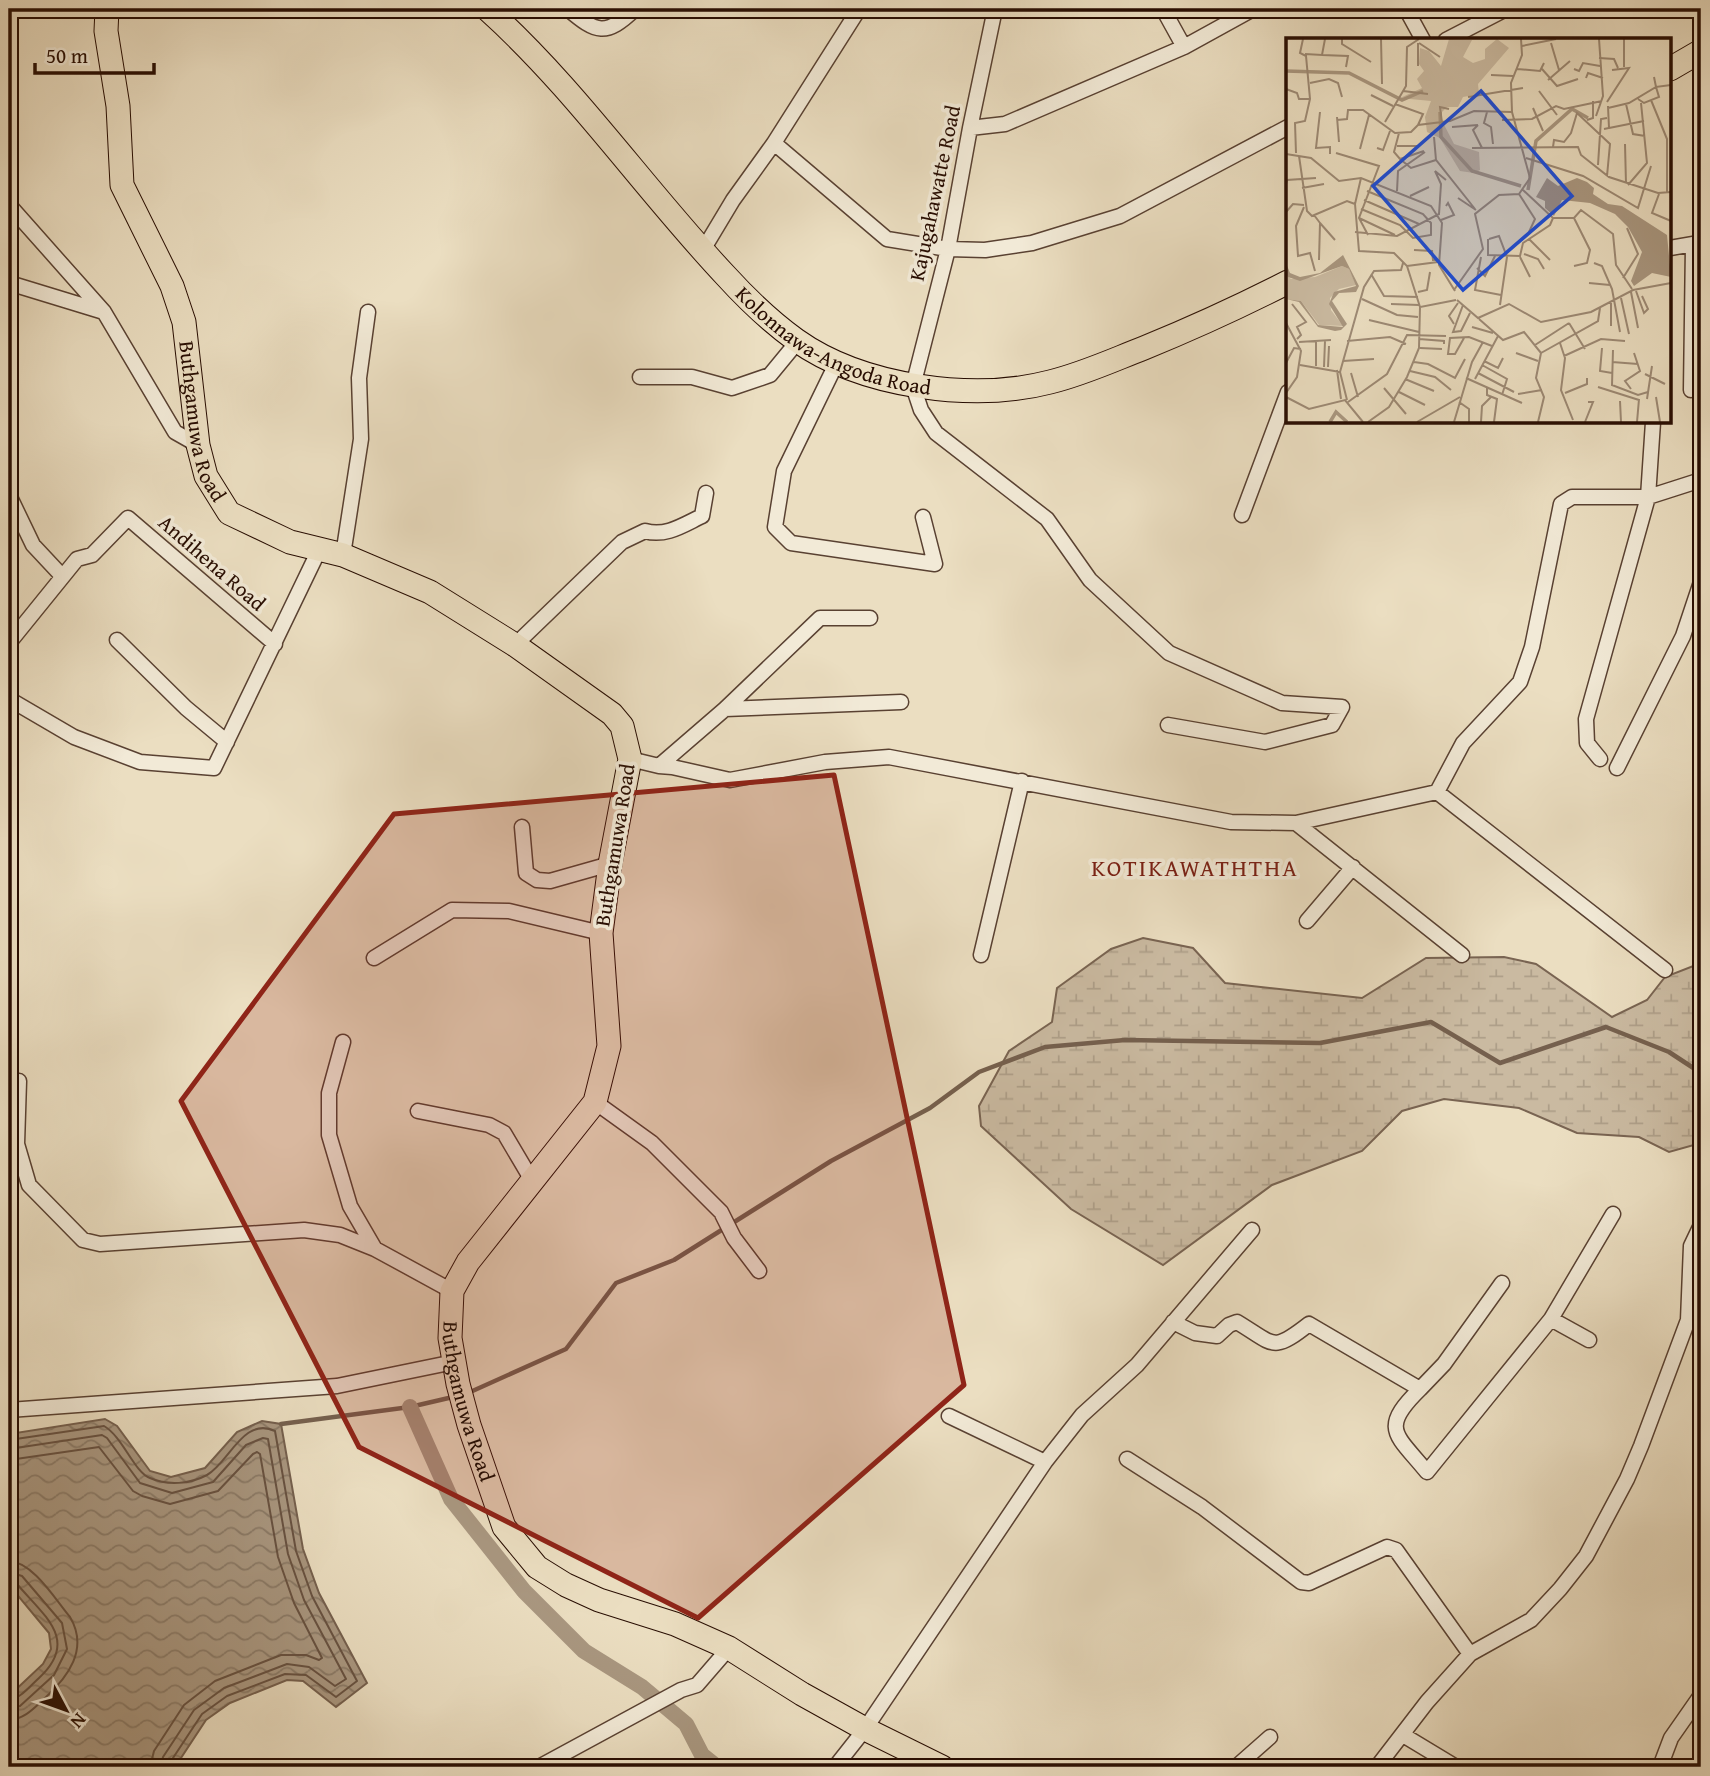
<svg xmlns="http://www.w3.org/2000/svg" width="1710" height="1776" viewBox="0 0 1710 1776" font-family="'Gentium Book Plus',serif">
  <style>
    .wetland { fill: url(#wetland-marsh); stroke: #796452; stroke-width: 2 }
    .water { fill: url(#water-waves); stroke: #75604e; stroke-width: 2 }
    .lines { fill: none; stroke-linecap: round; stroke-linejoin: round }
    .shore { stroke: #685241; stroke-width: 2 }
    .stream { stroke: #75604e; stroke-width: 4.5 }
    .canal { stroke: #a99780; stroke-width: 16 }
    .street-casing { stroke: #594132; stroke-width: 17 }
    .primary-casing { stroke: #280d02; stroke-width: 25 }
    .street { stroke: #f2ead7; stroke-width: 14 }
    .primary { stroke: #ebdec1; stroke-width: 23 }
    .marked { fill: #8f2418; fill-opacity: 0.2; stroke: #8f2418; stroke-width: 5; stroke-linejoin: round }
    .labels { text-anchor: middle; stroke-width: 7; stroke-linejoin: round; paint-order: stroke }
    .street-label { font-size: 21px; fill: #280d02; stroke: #f2ead7 }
    .quarter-label { font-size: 24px; letter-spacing: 2px; fill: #7a1f14; stroke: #f2ead7 }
    .inset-river { fill: none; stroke: #a99780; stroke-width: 3.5 }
    .inset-road { fill: none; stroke: #9d8a75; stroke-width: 2 }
    .view { fill: #1d4ed8; fill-opacity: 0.15; stroke: #1d4ed8; stroke-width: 3.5 }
    .inset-edge { fill: none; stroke: #280d02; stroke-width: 3.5 }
  </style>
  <defs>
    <pattern id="wetland-marsh" width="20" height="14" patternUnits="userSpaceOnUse" patternTransform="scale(1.75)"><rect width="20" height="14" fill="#cabaa1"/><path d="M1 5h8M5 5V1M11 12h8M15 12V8" fill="none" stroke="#ae9f89"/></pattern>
    <pattern id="water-waves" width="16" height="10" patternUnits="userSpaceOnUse" patternTransform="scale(1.75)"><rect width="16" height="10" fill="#a99780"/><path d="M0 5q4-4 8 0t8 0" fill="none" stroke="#8a7a67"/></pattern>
  </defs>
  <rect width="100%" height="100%" fill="#ebdec1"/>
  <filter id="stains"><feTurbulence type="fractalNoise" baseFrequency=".00286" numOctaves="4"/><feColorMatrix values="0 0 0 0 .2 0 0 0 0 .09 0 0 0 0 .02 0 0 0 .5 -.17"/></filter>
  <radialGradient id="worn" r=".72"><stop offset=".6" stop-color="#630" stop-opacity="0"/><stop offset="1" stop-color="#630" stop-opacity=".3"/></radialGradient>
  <!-- wetland -->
  <path class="wetland" d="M1143,938L1193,948L1225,983L1362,998L1426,958L1504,957L1536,964L1612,1017L1647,1000L1665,977L1701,963V1143L1669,1152L1639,1137L1577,1133L1519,1108L1444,1099L1402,1111L1362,1151L1272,1185L1163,1265L1071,1209L981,1126L979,1106L1009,1051L1052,1022L1057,988L1111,949Z"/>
  <!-- water -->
  <path class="water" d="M105,1419L117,1426L150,1471L171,1477L205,1468L237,1432L262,1421L281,1424L303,1549L319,1593L367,1683L336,1707L303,1681L287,1680L230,1703L206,1720L175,1767H9V1696L43,1664L51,1649L49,1633L9,1585V1434Z"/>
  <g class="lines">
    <!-- shore -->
    <path class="shore" d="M9,1440L104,1426C123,1437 134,1472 150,1478C168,1486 190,1484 207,1475C229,1463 243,1416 275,1431L296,1551L312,1596L357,1681L336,1697L306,1675L285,1674L227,1696L202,1714L171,1761L170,1767
      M9,1449L102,1435L107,1438L140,1483L172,1493L213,1482L246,1445L263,1438L268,1439L288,1554L304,1600L346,1679L335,1686L309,1667L287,1664L224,1688L194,1710L163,1757L161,1767
      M9,1460L99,1447L133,1491L142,1496L170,1504L218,1491L253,1454L257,1452L260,1454L278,1557L294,1603L322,1658L319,1660L306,1655H281L215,1681L184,1705L154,1751L150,1767
      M9,1561C33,1562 55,1599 70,1617C89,1649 68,1677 45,1698C34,1708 25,1719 9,1720
      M9,1572L22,1576L62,1623L67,1649L54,1675L20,1706L9,1709
      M9,1581L17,1584C44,1616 80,1640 39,1678C30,1686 20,1699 9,1700"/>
    <!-- stream -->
    <path class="stream" d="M468,1393L566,1349L616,1283L674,1260L831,1161L930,1108L979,1072L1045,1047L1125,1040L1320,1043L1431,1022L1500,1063L1606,1027L1669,1052L1701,1073
      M281,1424L410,1407L453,1397"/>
    <!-- canal -->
    <path class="canal" d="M410,1407L451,1499L524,1591L584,1651L642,1687L686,1724L702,1755L717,1767"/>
    <defs>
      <path id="street" d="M568,9C596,33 606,37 635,9
        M859,9L774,143L887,239L948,249L985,250L1032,243L1120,216L1288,127
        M995,9L970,128L948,249L913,386L921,410L936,433L1047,519L1090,580L1169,653L1282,703L1342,707L1332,725L1265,742L1168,725
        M1163,9L1184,47
        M1406,9L1423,40
        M1446,40L1506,9
        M970,128L1005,124L1184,47L1253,9
        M9,205L104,312L175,432L198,445
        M1670,248L1699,243
        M703,250L733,200L774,143
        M9,283L104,312
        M837,362L784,471L775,527L791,543L935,564L923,517
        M640,377H692L732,388L770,375L798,341
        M1691,390L1693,245
        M9,495L33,545L62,576
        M1242,515L1288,392
        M343,555L361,439L359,378L368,312
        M117,640L186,708L227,742
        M9,643L77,559L92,555L128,518L275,644
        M515,645L622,542L645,531C666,537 683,525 702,516L706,493
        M9,699L74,737L140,762L214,768L320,548
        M725,709L820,618H870
        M630,759L659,766L725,709L901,702
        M1600,759L1587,743L1586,719L1648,497L1653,422
        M659,766L672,767L730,780L825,762L889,757L1231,822L1296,823L1437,792L1463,743L1520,682L1532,647L1561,504L1572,497H1648L1701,480
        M1617,768L1683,636L1701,582
        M1437,792L1665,970
        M1296,823L1462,955
        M522,827L526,873L537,880L550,881L610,864
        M1307,921L1353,867
        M981,955L1022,781
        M374,958L452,910L509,911L601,933
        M343,1042L329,1093V1135L350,1206L375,1249
        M19,1081L17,1144L29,1185L83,1240L100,1244L304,1230L340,1235L375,1249L452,1291
        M595,1102L652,1143L721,1212L734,1238L759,1271
        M418,1111L489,1125L504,1133L533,1182
        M1551,1319L1589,1340
        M1173,1322L1195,1333L1217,1336L1229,1325L1237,1322C1275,1345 1272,1353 1309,1324L1420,1389C1379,1429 1396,1434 1427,1472L1551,1319L1613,1214
        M1420,1389L1444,1364L1502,1283
        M9,1410L337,1386L454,1362
        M949,1416L1045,1462
        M1127,1459L1202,1507L1301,1582L1309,1583L1387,1547L1396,1550L1470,1654
        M1403,1735L1456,1767
        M539,1767L681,1690L697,1685L729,1648
        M835,1767L865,1729L1045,1462L1082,1415L1137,1365L1252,1230
        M1236,1767L1270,1737
        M1377,1767L1427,1702L1470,1654L1531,1620L1560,1589L1586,1556L1627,1479L1641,1446L1688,1320L1691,1246L1701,1225
        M1660,1767L1671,1738L1701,1695"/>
      <g id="primary">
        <path id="s1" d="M107,9L106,31L118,106L122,185L172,286L184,322L198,445L206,476L229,513L290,542L343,555L430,592L515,645L612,714L622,726L630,759L610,864L601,933L609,1046L595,1102L468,1262L452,1291L450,1338L458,1384L469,1425L504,1527L537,1567L566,1585L599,1600L675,1624L729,1648L802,1694L865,1729L942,1767"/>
        <path id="s2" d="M487,9C576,89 644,189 726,276C747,299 771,322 796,340C862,387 973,402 1050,382C1083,374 1113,360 1144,348C1193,328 1241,306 1288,282"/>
        <path d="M1670,69L1701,51"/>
      </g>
    </defs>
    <!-- street casing -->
    <use href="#street" class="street-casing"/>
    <!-- primary casing -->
    <use href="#primary" class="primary-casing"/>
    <!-- street -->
    <use href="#street" class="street"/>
    <!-- primary -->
    <use href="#primary" class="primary"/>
  </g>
  <!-- marked area -->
  <path class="marked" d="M834,775L964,1385L698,1618L359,1447L181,1101L394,814Z"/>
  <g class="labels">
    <!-- street labels -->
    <g class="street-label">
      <text transform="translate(935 193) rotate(-78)" y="7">Kajugahawatte Road</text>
      <text dy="7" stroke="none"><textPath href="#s2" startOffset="488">Kolonnawa-Angoda Road</textPath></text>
      <text dy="7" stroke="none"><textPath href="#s1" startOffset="429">Buthgamuwa Road</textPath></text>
      <text transform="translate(212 563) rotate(41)" y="7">Andihena Road</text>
      <text transform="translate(615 845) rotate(-81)" y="7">Buthgamuwa Road</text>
      <text dy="7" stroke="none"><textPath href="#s1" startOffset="1710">Buthgamuwa Road</textPath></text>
    </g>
    <!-- quarter labels -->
    <g class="quarter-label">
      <text x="1195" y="876">KOTIKAWATHTHA</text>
    </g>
  </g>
  <!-- overview -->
  <g transform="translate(1286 38)">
    <rect width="385" height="385" fill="#ebdec1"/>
    <path d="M163,1L186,2L177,19L187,25L199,21V11L211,1L223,10L192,46L193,56L177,59L172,69H161L153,77L168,106L193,114L194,132L188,135L174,133L154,100L141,94L139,79L145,63L114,60L136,50L131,41L138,33L133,26L134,10L143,13L155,28ZM56,228L63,231L70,247L53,251L44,260L45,272L57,288L33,287L15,263L0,261V236L5,241L29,239Z" fill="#cabaa1"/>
    <path d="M261,140L272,148L291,140L301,144L308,150L307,156L322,166L336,168L381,197L385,239L366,235L348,248L345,243L356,214L342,189L329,176L304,165L276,162L268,178L259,170V163L250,159ZM57,217L73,248L70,254L53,255L46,263L61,286L55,292L49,293L32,289L13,264L0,261L15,263L32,287L57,289L43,266L48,254L70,248L63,231L56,228L14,243L2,239L0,236V225L4,235L14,239L34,235Z" fill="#a99780"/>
    <path class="inset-river" d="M0,33L63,35L116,62L137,53M154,74L155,99L186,133L235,148M242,152L250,103L286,71L302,80M44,384L50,374L61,384"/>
    <path class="inset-road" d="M56,1V6L85,24M95,1L96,46M133,5L154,19M265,5L273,32M236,8L270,1M19,16L36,17L39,1M36,17L62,18L60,29M313,20L328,21L332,30M132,28V5M338,29V1M231,31L254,33L258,25M256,31L271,48L292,41M288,31L293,33L297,25L314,28M205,37L227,38M368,39L370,49L385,47M300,40L302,35L317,40M262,42L284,23M24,45L43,41L52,45L56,59M0,51L11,55L13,61H24M117,53L142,56M253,53L271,77M85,57L107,68M182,59L237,50M365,62L381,101V154M321,64L343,30L326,32M109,66L137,76L132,87M340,66L347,96L359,98M247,70L257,93M322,70L343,65L370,49L373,59L358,65L352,61M34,74L30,110L44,109V116M201,74L198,85L205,89L207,106M310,78L317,58L313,1M51,79L53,104M51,82L61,81L62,72H77L109,95L125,94L132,87L164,83L188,73L226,74M216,82L246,81L270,68L278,71L316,63M301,82L307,80V63M99,84L120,48L121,9L133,1M156,85L154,69L163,71M192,87L187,92L196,110M166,89L192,87M323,90L358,83M318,91L323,90L322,68M113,95L108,114L114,121L125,130L150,122L189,171M148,99L150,122M339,106L340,146M111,108H133M267,109L268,102L278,104L285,95L291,75L324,106L321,138M91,110L97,112L104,93M186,110L292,109L295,117L323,139L372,155L385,154M74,111L83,77M10,115L9,85L19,83L24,61L20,18L14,15L17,1M50,115L93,128L73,180L82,197M0,116L25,120L53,143L75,140L145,168L156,185L153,227L169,253M13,118L21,173L26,178L61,163L69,166L73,213L108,215L121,228L134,269M240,120L297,138L352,170L365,128M114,121L138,113M312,127L315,81L321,80M0,146L1,142L30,140M342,147L361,125L355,65M16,150L38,146M237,152L267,180H288L295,172L327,196L330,227L346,251M111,153L112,133L139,114M233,156L249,181L243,194M373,156L366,175L385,183M124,158L143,149M172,160L190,172M78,162L133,186M69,166L75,140M18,169L10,188L12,218L24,215L29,233M75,171L114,187L127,200L145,197V185L137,176L81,153M0,174L7,166L18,167M28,177L34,185L33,222M73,180L109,197M288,180L304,212L301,225L288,228M155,182L168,177L162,165L160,168M34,185L49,202M69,194L111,198L153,176L155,146L149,133L160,142M202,201V217L234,218L237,205L264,187L267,180M203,201L213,198L221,219L214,267M243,201L264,222M128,212L146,213L147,222H152M238,216L252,221L258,231M195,219L189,252L215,257M234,219L244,239M308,225L316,228L326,251L334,294M121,228L152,224M191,230L199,238L209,218M85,236L98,258L132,259M337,240L352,216L341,190M303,245L324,247M168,252L197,211L189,176L213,157L233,156L244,140L226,74L225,45L236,17L235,1M350,253L358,275L362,271L356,258M132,254L141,252L144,234M345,254L352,290M335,260L343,296M76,261L111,277L132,279M171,262L192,280L223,266L255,284L305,274L347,252L385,245M6,266L20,284L11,289L15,297L11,301M105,266L133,267M177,267L167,294L175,293L184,275M193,281L217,302L238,294L255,315M83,282L133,294M0,285L15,313L11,339L0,355M283,285L299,311M168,286L163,278L172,265M325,288V263M186,289L207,295M178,300L169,316H162L164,300L183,299L206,308M133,301L158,303V306M61,303L104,299L120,306M13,304L45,302M274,305L279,320L275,352L287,382M249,307L283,285M134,310L156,311M316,310L314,333L326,335M327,312L326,347L352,357L362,354M230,315L252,323M255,315L312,283L314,270M278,318L315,301L339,303M57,323L88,321M198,323L212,330L217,320M128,324L142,326L169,340L179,321M326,324L352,326M0,325L8,310L15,311M14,327L54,334M196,327L221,341L216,357M30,328V303M38,329L39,303M42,329L43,308M51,332L55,361M124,333L149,339L165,352M65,335L72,359M192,335L228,354M359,336L379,346M180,340L236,365M119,341L148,353M189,341L212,298M201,349V357L211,361L208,384M312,349L353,362M98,350L120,376M345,351L339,343L354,333L348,315M113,354L139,367M279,355L301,346V340M232,356L256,352M0,359L23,371L59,362L77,384M370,359L374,384M361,361L366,328M61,362L54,334L78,249L88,233L115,232L117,225M334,363L335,384M62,364L101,336L121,297L160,298M173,364L183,371V384M82,384L103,369L121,339L133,310L134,269L170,262M131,384L174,359M168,384L186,324L197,304M195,384L196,368L205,359M252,384L258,359L250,340L255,315M299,384L307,364H302M351,384L353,361"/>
    <path class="view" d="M195,53L286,158L177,252L87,148Z"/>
    <rect width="385" height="385" class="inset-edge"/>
  </g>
  <!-- margin -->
  <rect width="1710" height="1776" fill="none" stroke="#ebdec1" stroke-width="35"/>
  <rect x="10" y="10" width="1689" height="1755" fill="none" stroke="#280d02" stroke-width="3.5"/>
  <rect x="18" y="18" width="1675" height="1741" fill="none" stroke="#280d02" stroke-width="2"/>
  <!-- north arrow -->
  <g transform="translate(66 1710) rotate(131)" stroke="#f2ead7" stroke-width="5" paint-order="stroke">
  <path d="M0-5L12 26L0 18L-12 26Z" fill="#280d02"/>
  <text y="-10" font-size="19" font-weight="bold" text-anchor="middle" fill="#280d02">N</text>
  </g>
  <!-- scale -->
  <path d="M35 63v10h119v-10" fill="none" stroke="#280d02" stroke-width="3.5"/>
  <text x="46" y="63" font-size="21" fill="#280d02" stroke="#f2ead7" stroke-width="5" paint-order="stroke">50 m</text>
  <rect width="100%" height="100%" filter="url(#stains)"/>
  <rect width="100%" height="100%" fill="url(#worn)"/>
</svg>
